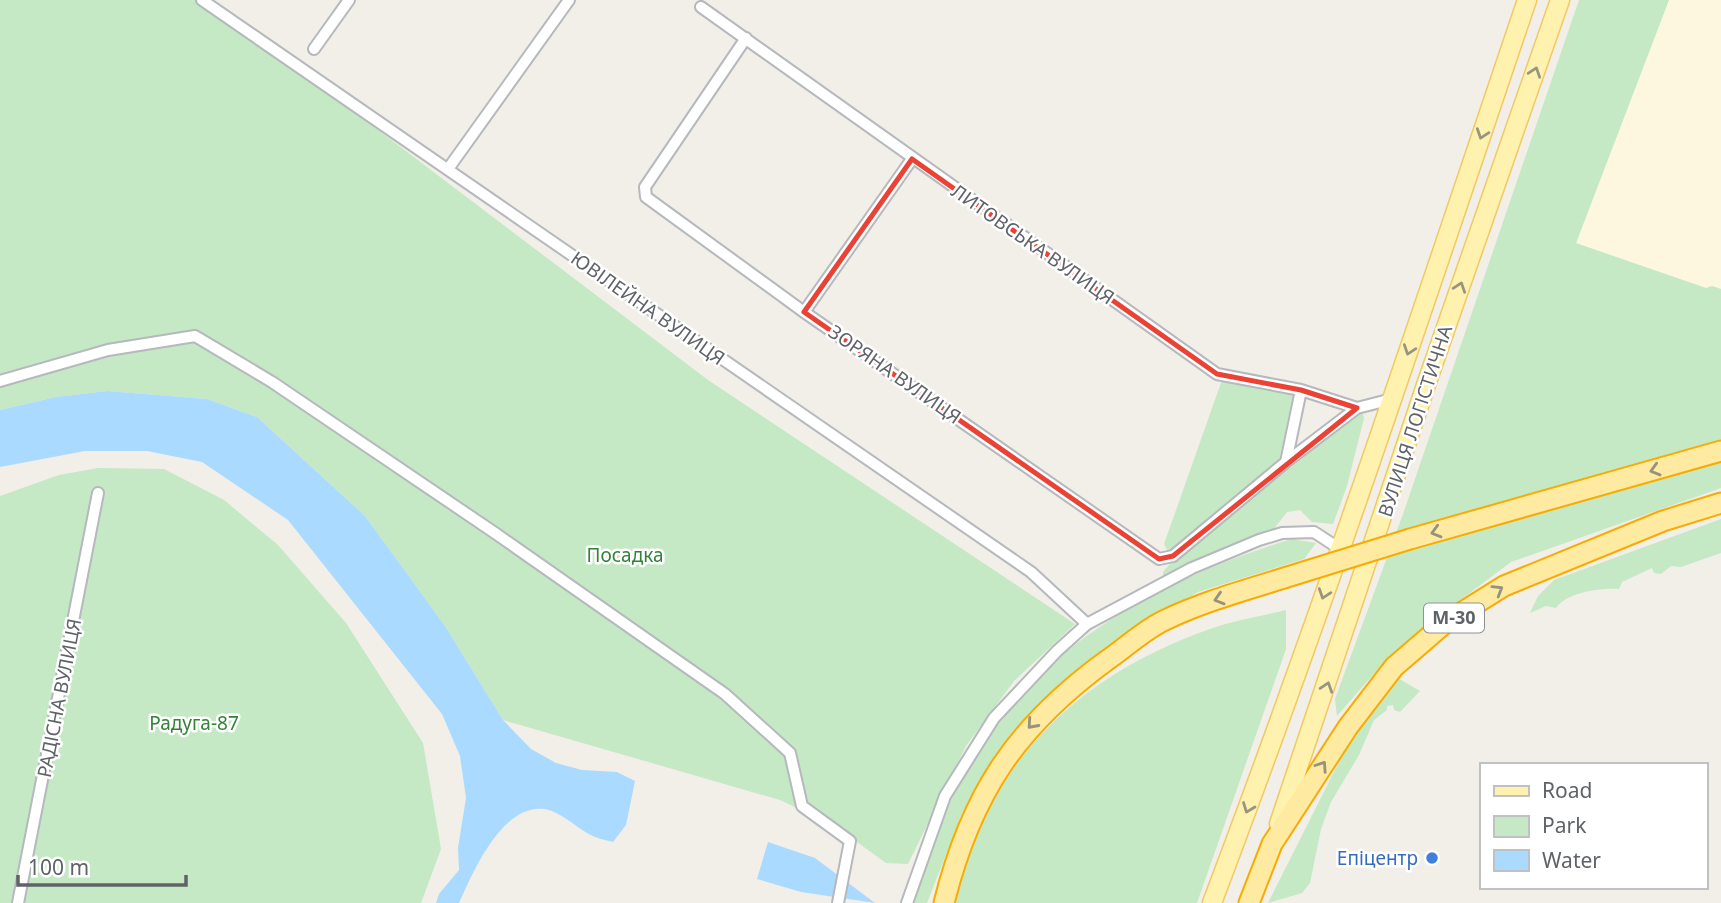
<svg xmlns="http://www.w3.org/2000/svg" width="1721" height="903" viewBox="0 0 1721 903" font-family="'Noto Sans',sans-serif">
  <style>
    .commercial { fill: #fef7e0 }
    .green { fill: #c5e8c5 }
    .water { fill: #aadaff }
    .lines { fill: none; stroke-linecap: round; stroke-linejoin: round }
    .minor-casing { stroke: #b5b8bc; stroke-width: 14 }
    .primary-casing { stroke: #f2c960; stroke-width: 21 }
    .trunk-casing { stroke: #f9ab00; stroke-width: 23 }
    .minor { stroke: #fff; stroke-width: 10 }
    .primary { stroke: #fff2af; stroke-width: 18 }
    .trunk { stroke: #feeaa1; stroke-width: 19 }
    .trunk-bridge-casing { stroke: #f9ab00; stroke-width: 23; stroke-linecap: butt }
    .trunk-bridge { stroke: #feeaa1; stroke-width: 19 }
    .oneway { stroke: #979581 }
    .oneway2 { stroke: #97927c }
    .marked { fill: none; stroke: #ea4335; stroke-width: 5; stroke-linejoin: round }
    .shop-dot { fill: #3f7fe0; stroke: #fff; stroke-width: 2.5 }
    .labels { text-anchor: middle; stroke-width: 5; stroke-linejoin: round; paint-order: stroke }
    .shield { fill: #fff; stroke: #8f9295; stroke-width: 2 }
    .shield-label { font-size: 18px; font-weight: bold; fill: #5f6368 }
    .street-label { font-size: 19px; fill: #5f6368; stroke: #fff }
    .park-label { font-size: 19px; fill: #348238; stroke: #fff }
    .shop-label { font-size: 19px; fill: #366cbe; stroke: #fff; text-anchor: end }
  </style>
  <rect width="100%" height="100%" fill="#f1efe8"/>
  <!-- commercial -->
  <path class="commercial" d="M1669,0H1721V289L1712,286L1707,288L1576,244Z"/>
  <!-- green -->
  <path class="green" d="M0,0H196L307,76L708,380L1075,624L1014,681L966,746L908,864L886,863L835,826L780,800L503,720L445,626L365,516L257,417L207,399L107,391L56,397L0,410Z
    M1579,0H1669L1576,243L1706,288L1712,286L1721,289V443L1405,530V551L1721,462V488L1511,562L1419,631L1384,662L1337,716L1335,699L1403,514Z
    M1222,380L1293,394L1279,461L1169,553L1164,544Z
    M1359,413L1363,414L1364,418L1347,486L1333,524L1312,522L1300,510L1287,512L1273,530L1163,576V572L1169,565Z
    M98,468L164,469L224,500L278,545L346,623L423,743L441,849L421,903H0V496L59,475Z
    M1721,519V553L1681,567L1671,566L1661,574L1654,573L1652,568L1622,582L1619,589C1601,588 1567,592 1556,608L1546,606L1530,613L1538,596L1554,580Z
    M1292,539L1316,543L1304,559L1198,592L1151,619L1044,700L1003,747L963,811L927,903H913C918,862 936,826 956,789C966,773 974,754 985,738C1056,635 1175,574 1292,539Z
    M1286,610V649L1197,903H954C988,762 1077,675 1213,628C1236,620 1262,616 1286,610Z
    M1396,677L1420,691L1400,712L1394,710L1393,705L1387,706V710L1374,720L1359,755L1331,802L1321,829L1310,883L1302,893L1268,903L1361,718Z"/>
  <!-- water -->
  <path class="water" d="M107,391L207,399L257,417L365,516L445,626L503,720L531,749L556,763L582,770L617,772L635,781L626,825L613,842C605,840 595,838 587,833C575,826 560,812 545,809C502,803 473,872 459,903H436L439,894L459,870L458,848L466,798L460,756L442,714L288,520L202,462L147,451H85L0,467V410L56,397Z
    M768,842L815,858L875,903L801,892L757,879Z"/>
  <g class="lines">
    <defs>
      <path id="minor" d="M202,0L1031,572L1087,624
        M701,7L1217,374L1301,390L1357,408L1392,399
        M746,38L645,187L646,197L804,312L1159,559L1173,556L1286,462L1357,408
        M314,49L349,0
        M448,169L569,0
        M804,312L912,159
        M0,381L108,350L195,336L272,382L495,533L725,694L790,753L802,806L850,841L838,903
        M1286,462L1301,390
        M18,903L98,493
        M907,903L945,796L994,718L1057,651L1087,624L1192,568L1259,540L1282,533L1314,532L1340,549"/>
      <path id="primary" d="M1279,824L1427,382L1560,0
        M1212,903C1325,605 1425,302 1527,0"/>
      <path id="trunk" d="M1410,539L1721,451
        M944,903C971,794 1016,727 1106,661C1125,648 1143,631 1163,621C1202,602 1243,591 1284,578
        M1249,903L1272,844L1348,727L1394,667L1445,623L1504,586L1663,521L1721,503"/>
    </defs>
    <!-- minor casing -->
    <use href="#minor" class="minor-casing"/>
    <!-- primary casing -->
    <use href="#primary" class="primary-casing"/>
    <!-- trunk casing -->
    <use href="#trunk" class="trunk-casing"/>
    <!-- minor -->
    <use href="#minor" class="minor"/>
    <!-- primary -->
    <use href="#primary" class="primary"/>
    <!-- trunk -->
    <use href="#trunk" class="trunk"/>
    <defs>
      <path id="trunk-bridge" d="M1284,578L1410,539"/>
    </defs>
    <!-- trunk-bridge casing -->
    <use href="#trunk-bridge" class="trunk-bridge-casing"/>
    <!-- trunk-bridge -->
    <use href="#trunk-bridge" class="trunk-bridge"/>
  </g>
  <!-- one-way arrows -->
  <defs><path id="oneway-chevron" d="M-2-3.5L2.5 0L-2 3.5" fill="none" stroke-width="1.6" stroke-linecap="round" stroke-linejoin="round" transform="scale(1.75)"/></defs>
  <g class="oneway">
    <use href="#oneway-chevron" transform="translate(1535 72) rotate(-71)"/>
    <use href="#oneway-chevron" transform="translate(1482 134) rotate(109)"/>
    <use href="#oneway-chevron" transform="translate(1460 287) rotate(-71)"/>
    <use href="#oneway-chevron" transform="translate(1409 350) rotate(109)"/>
    <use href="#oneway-chevron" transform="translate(1324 594) rotate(109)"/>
    <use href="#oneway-chevron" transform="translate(1327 687) rotate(-72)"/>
    <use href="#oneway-chevron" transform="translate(1248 808) rotate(111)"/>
  </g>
  <g class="oneway2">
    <use href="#oneway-chevron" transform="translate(1655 470) rotate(164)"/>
    <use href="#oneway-chevron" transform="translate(1436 532) rotate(164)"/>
    <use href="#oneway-chevron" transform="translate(1498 590) rotate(-31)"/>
    <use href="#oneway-chevron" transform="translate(1219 599) rotate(163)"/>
    <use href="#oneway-chevron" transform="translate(1032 724) rotate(132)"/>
    <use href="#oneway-chevron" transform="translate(1322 766) rotate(-56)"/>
  </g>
  <!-- marked area -->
  <path class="marked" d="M912,159L1217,374L1301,390L1357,408L1173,556L1159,559L804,312Z"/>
  <!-- markers -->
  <circle class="shop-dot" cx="1432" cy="858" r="7"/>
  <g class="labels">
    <!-- shield labels -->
    <rect class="shield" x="1424" y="603.5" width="60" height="29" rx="5"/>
    <g class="shield-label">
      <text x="1454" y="624">М-30</text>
    </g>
    <!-- street labels -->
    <g class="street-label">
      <text transform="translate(1033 244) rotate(35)" y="7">ЛИТОВСЬКА ВУЛИЦЯ</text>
      <text transform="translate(648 308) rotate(35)" y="7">ЮВІЛЕЙНА ВУЛИЦЯ</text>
      <text transform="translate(895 374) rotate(35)" y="7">ЗОРЯНА ВУЛИЦЯ</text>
      <text transform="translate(1415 421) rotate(-72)" y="7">ВУЛИЦЯ ЛОГІСТИЧНА</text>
      <text transform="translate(59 698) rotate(-79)" y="7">РАДІСНА ВУЛИЦЯ</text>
    </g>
    <!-- park labels -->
    <g class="park-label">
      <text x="625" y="562">Посадка</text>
      <text x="194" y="730">Радуга-87</text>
    </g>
    <!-- shop labels -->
    <g class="shop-label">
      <text x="1418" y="865">Епіцентр</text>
    </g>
  </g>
  <!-- legend -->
  <rect x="1480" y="763" width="228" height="126" fill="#ffffff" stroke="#bfc1c3" stroke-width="2"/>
  <rect x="1494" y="786" width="35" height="10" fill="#fff2af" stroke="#bfc1c3" stroke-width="2"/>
  <text x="1542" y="798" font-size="21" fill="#5f6368">Road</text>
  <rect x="1494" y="816" width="35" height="21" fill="#c5e8c5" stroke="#bfc1c3" stroke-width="2"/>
  <text x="1542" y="833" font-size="21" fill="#5f6368">Park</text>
  <rect x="1494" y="850" width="35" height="21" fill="#aadaff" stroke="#bfc1c3" stroke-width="2"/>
  <text x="1542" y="868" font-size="21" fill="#5f6368">Water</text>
  <!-- scale -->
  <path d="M18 875v10h168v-10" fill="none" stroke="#5f6368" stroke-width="3.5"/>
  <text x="28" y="875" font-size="21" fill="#5f6368" stroke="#ffffff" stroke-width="5" paint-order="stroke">100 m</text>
</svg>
